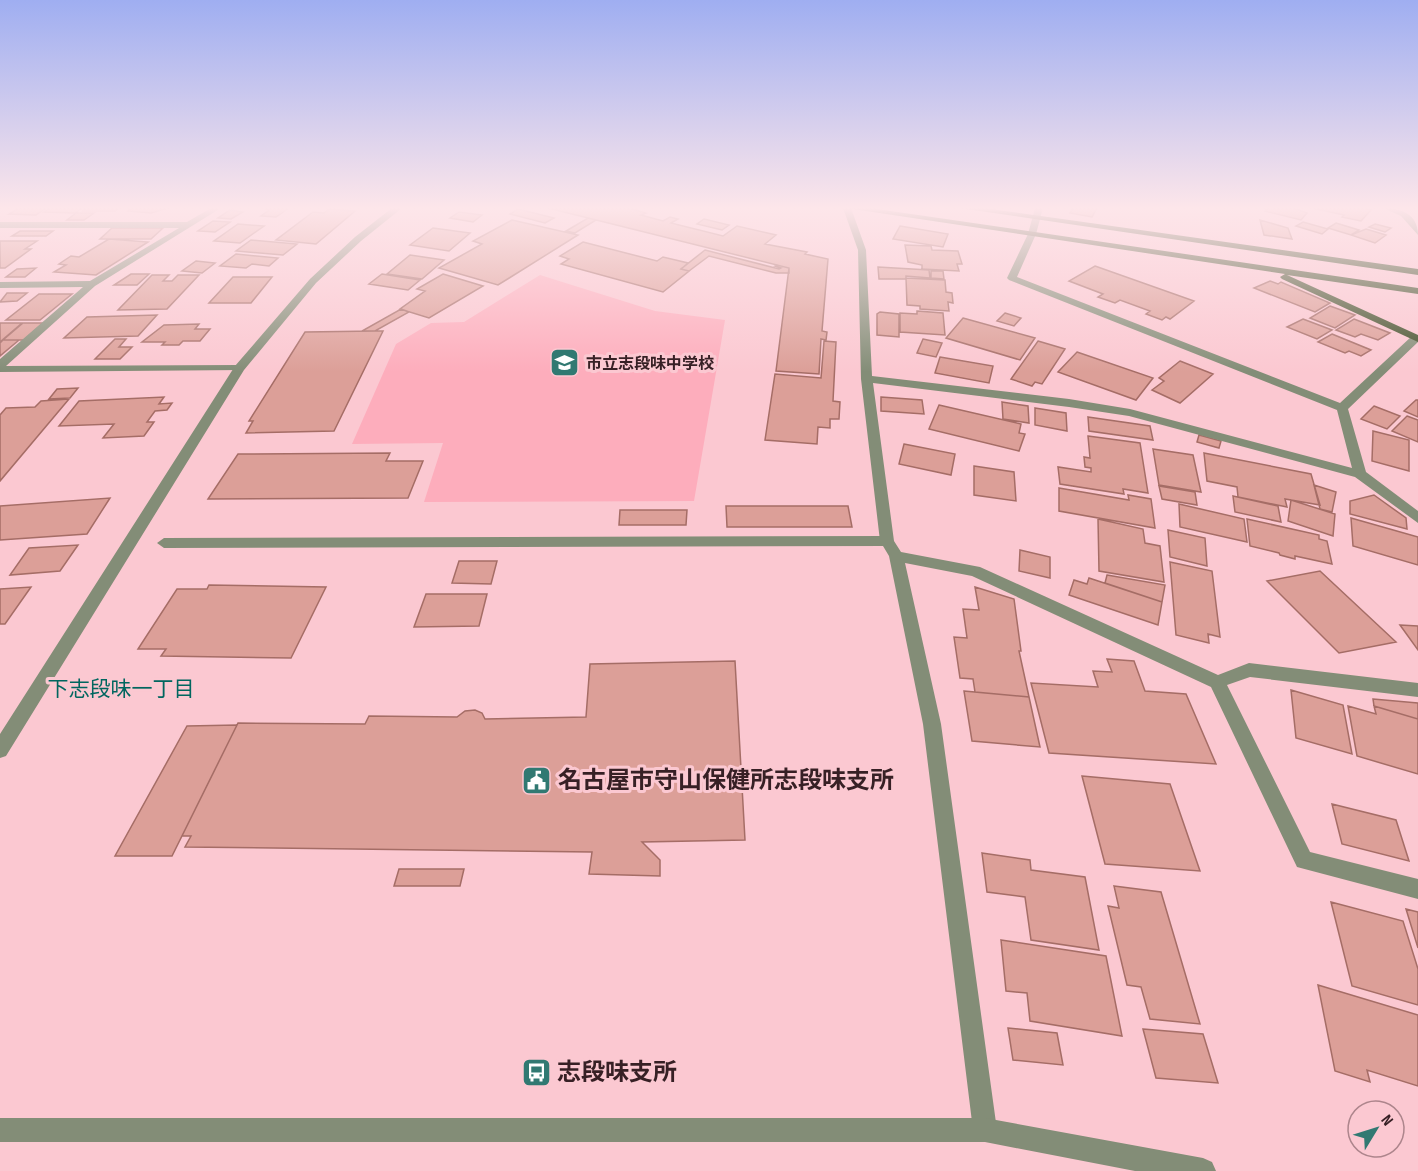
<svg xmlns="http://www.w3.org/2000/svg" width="1418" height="1171" viewBox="0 0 1418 1171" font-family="'Sofia Sans Condensed','Noto Sans JP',sans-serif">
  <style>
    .green { fill: #fdadbc }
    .building { fill: #dc9f98; stroke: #a56d66; stroke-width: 1.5 }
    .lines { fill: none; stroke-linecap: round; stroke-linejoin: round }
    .pedestrian { fill: #838d77; fill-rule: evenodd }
    .minor { fill: #838d77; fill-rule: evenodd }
    .tertiary { fill: #838d77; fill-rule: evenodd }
    .primary { fill: #404f29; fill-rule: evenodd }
    .labels { text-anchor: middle; stroke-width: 6; stroke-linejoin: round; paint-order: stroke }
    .far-poi-label { font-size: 16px; font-weight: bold; fill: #372025; stroke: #fbc8d1; text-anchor: start }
    .neighbourhood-label { font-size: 21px; fill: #01665f; stroke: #fbc8d1 }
    .near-poi-label { font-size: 24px; font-weight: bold; fill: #372025; stroke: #fbc8d1; text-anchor: start }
  </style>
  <rect width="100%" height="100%" fill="#fbc8d1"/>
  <!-- green -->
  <path class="green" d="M540,275L655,311L725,320L694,501L424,502L443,443L352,444L396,344L431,323L464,322Z"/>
  <!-- building -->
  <path class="building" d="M19,208H46L36,215L9,214Z
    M50,208H82L75,213L44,212Z
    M86,208H119L115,211H83Z
    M131,208H168L151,213L128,211Z
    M289,208L276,217L261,216L269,210L264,208Z
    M548,208H629L646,213L641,215L663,221L670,217L678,219L671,223L723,236L737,226L776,235L765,244L807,252L805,254L828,259L822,331L827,332L826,340L821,339L819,374L776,371L789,268Z
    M1073,208H1097L1092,217L1070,213Z
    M1268,208H1294L1307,213L1301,220L1265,211Z
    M1312,208H1365L1371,210L1361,221L1342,217L1344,215Z
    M329,209L355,211L316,244L276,240L313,212L324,213Z
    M518,209L554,218L545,223L510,214Z
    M230,210L243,212L231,219L218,218Z
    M459,212L482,215L473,222L450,218Z
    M76,213H94L84,220H67Z
    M588,218L596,220L575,233L566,231Z
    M704,219L729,225L722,230L697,224Z
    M512,220L578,235L498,285L439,268L482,244L473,241Z
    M1260,220L1288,228L1292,239L1264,235Z
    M213,221L230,222L215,232L198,231Z
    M1303,222L1328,229L1322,234L1296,226Z
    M1336,223L1359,230L1351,235L1328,228Z
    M238,224L264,226L240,243L214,241Z
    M1375,224L1391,228L1385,232L1369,227Z
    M900,226L948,234L943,247L893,239Z
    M112,228H163L151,239H100Z
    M433,228L470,233L449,251L410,245Z
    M1366,229L1386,235L1375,243L1351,235Z
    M20,231H53L46,236H12Z
    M109,239L148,242L96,275L54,272L66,265L59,264L71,256L79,257Z
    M251,240L297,244L283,255L236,251Z
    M0,241H37L25,249H31L5,268H0Z
    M583,242L657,261L663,257L688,263L681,269L689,271L663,292L561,264L569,259L560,256Z
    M905,245L931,246L932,250L958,251L962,264H957L959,271L922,269V265L908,262Z
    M705,250L779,269L781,268L775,266L777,265L789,268V273H776L709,256L689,271L681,269Z
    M236,254L278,258L269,266L252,264L246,268L220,266Z
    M410,255L444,260L422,279L387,274Z
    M196,261L215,263L202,273L182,271Z
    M1095,266L1194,301L1170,319L1166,317L1162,320L1146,314L1150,311L1120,300L1115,303L1098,297L1103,294L1069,281Z
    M878,267L929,270L930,278L906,276V279H879Z
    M36,268L25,277H6L17,269Z
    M931,271H943L944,279L931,278Z
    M131,274H149L137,285H114Z
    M382,274L420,280L408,290L369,284Z
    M443,274L483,286L429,318L400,309L425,291L417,289Z
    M152,275H169L163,281H172L178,275H199L167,309L118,310Z
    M233,277H272L251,303H209Z
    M906,278L945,280L946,292L952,293L953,303L948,302L949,311L920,309V306L907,305Z
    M1270,281L1278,284L1281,282L1330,303L1315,312L1254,288Z
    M7,293H27L17,301L0,302Z
    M39,294H72L40,320H6Z
    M1330,306L1355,315L1335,328L1310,318Z
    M401,309L409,312L375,331H362Z
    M917,311L943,313L945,335L900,332V313L917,314Z
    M880,312L899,314V337L877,335V314Z
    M1005,313L1021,318L1014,326L997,321Z
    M157,315L138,336L64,338L87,317Z
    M963,318L1035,338L1020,360L946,338Z
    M1303,319L1332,330L1317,339L1287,327Z
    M1354,319L1390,333L1378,340L1361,334L1355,337L1336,330Z
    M0,323H22L0,342Z
    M23,323H43L24,340H3Z
    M199,324L195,329H210L200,341H183L179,345H162L165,342H142L164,325Z
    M375,331H383L334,431L246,433L253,421H249L305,332Z
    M1332,334L1371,350L1361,356L1349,351L1345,353L1318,342Z
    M115,339H126L119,347H132L120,359H95Z
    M923,339L942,343L936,357L917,353Z
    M3,340H19L0,356V343Z
    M824,341L836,342L833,401L840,402L839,419H830V428L818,427L817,444L765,440L775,374L821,378Z
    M1038,341L1065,349L1042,384L1035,382L1032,386L1011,379Z
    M1077,352L1153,378L1136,400L1058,372Z
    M940,357L993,366L989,383L935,373Z
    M1180,361L1213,374L1180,403L1152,390L1164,381L1159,378Z
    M78,388L70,398L49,399L57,389Z
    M164,397L159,404L172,403L167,410L155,411L147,422H154L144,436L103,438L114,424L59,426L79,401Z
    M881,397L922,400L924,414L881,411Z
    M69,399L0,481V415L6,408L35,407L41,401Z
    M1416,400H1418V417L1404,411Z
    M1002,402L1028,406L1029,423L1003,419Z
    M939,405L1021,424L1019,433L1025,434L1019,451L929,429Z
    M1374,406L1400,416L1387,429L1361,419Z
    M1035,408L1066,413L1067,431L1035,425Z
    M1407,416L1418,420V442L1392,431Z
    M1088,417L1150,426L1153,440L1089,431Z
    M1373,431L1409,440V471L1372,461Z
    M1199,435L1221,441L1219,448L1197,442Z
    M1088,436L1140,443L1148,493L1123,489L1124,494L1060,484L1058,467L1091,472V468L1085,467L1084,457L1090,458Z
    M904,444L955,454L951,475L899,464Z
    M1153,449L1193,455L1201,492L1159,485Z
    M390,453L386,461H423L408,498L208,499L238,454Z
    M1204,453L1311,474L1320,505L1285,499L1287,507L1238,497L1237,487L1207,481Z
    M974,466L1014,472L1016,501L974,495Z
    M1314,485L1336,492L1332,512L1320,509Z
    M1159,486L1195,492L1197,505L1162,499Z
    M1059,488L1129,500L1128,495L1151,499L1155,528L1059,511Z
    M1374,495L1406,518L1407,529L1350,514V501Z
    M1233,496L1278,506L1281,522L1235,512Z
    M110,498L87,534L0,540V506Z
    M1291,500L1335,514L1333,536L1288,521Z
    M1179,504L1244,519L1247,542L1180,527Z
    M726,506H848L852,527H727Z
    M620,510H687L686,525H619Z
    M1351,518L1418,537V565L1353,546Z
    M1098,519L1143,529L1145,543L1160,546L1164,582L1099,571Z
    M1247,519L1319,535V539L1327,541L1332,564L1295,556V559L1280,555L1279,553L1250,546Z
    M1168,530L1205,538L1207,566L1170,557Z
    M78,545L60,571L10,575L29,548Z
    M1020,550L1050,557V578L1019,571Z
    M459,561H497L491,584L452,583Z
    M1170,562L1212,571L1220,637L1208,634L1209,643L1176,635Z
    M1320,571L1396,642L1339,653L1267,581Z
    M1107,575L1165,585L1162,602L1105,583Z
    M1089,578L1162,602L1158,625L1069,595L1074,580L1087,584Z
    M209,585L326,587L291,658L161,656L166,649H138L177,589H207Z
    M31,587L5,624H0V589Z
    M975,587L1014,599L1021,651H1019L1029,697L975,692L973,679L960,678L954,637L967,638L963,609L979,610Z
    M426,594H487L479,626L414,627Z
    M1400,625L1418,626V650Z
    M1107,659L1134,661L1145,691L1186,694L1216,764L1049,753L1031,683L1098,687L1093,671L1112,672Z
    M735,661L745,840L642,842L660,860V876L589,874L592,852L185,847L191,836H182L238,723L365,724L369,716L457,717L465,711L475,710L482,713L485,719L586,717L590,664Z
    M1291,690L1343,705L1352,754L1296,738Z
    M964,691L1029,697L1040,747L972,741Z
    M1373,699L1418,703V719L1374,706Z
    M1348,706L1376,714L1374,706L1418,719V774L1357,756Z
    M237,725L172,856H115L187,726Z
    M1082,776L1170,784L1200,871L1105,864Z
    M1332,804L1396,820L1409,861L1342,844Z
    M982,853L1030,860L1031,870L1085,877L1099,950L1031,940L1025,897L987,892Z
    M399,869H464L460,886H394Z
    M1114,886L1161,892L1200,1024L1150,1019L1141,987L1127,985L1108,906L1119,908Z
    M1331,902L1403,921L1418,969V1005L1352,986Z
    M1406,909L1418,912V948Z
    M1001,940L1106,956L1122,1036L1030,1021L1027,993L1006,991Z
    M1318,985L1418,1015V1086L1367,1070L1370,1082L1335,1071Z
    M1008,1028L1057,1033L1063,1065L1013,1060Z
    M1143,1029L1203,1034L1218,1083L1156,1078Z"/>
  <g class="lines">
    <!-- pedestrian -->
    <path class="pedestrian" d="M887,536L894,541L887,546L164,548L157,543L164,538Z"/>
    <!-- minor -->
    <path class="minor" d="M211,208H221L95,286L6,366L239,365L245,368L243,370L0,372V359L83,287L0,288V282L90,281L179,228H0V222H187Z
      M843,208H851L866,250L872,376L1069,399L1130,409L1352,468L1337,410L1009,280L1007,278L1028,234L1035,208H1043L1036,234L1017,277L1340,403L1412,336L1418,335V342L1348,409L1366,472L1418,511V523L1355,477L1129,416L1069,407L873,383L894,541L901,552L980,567L1218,675L1249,663L1418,683V697L1250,677L1227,685L1310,852L1418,879V899L1297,867L1211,687L972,576L905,563L941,724L997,1130L994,1139L985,1142L976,1139L973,1130L923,724L889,556L880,541L861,379L858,250Z
      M1383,208C1401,208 1418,214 1418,235L1401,216Z"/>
    <!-- tertiary -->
    <path class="tertiary" d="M392,208H402L361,241L316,283L244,370L6,756L0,758V734L235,366L310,279L355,237Z
      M0,1118H985L1203,1158L1212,1162L1216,1171H1135L985,1142H0Z"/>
    <!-- primary -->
    <path class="primary" d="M846,208H870L1418,288V294L1287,275L1418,335V342L1282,279L1280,277L1285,274Z
      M959,208H984L1418,269V275Z"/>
  </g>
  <!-- sky -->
  <linearGradient id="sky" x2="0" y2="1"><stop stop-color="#9faef1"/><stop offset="0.56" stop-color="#fde6ea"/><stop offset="1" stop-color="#fde6ea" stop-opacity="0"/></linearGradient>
  <rect width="1418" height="372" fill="url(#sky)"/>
  <!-- icons -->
  <defs>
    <symbol id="school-square" viewBox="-11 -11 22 22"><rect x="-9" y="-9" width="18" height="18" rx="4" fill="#317972" stroke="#fbc8d1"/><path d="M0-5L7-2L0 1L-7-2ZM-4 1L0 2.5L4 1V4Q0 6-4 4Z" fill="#fff"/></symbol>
    <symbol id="civic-square" viewBox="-11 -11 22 22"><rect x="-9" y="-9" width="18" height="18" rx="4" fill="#317972" stroke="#fbc8d1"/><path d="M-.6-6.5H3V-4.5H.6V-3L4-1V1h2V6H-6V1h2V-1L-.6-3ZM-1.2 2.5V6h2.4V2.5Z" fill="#fff"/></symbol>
    <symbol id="bus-square" viewBox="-11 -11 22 22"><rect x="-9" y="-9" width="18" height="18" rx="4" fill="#317972" stroke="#fbc8d1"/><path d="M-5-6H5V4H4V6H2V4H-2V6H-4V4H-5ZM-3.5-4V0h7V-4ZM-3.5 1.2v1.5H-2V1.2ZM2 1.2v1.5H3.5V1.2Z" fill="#fff"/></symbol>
  </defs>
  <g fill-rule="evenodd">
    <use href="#school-square" x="548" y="346" width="33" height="33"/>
    <use href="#civic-square" x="520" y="764" width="33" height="33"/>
    <use href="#bus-square" x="520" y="1056" width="33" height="33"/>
  </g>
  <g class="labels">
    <!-- far-poi labels -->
    <g class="far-poi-label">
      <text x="586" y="369">市立志段味中学校</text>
    </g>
    <!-- neighbourhood labels -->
    <g class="neighbourhood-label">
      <text x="121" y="696">下志段味一丁目</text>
    </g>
    <!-- near-poi labels -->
    <g class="near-poi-label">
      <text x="558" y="788">名古屋市守山保健所志段味支所</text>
      <text x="557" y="1080">志段味支所</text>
    </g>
  </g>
  <!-- north arrow -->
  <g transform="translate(1376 1129) rotate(52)"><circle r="28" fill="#fbc8d1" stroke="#ad858c" stroke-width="1.5"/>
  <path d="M0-4.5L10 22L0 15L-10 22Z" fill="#317972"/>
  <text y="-9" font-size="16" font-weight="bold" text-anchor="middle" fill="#372025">N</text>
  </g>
</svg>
